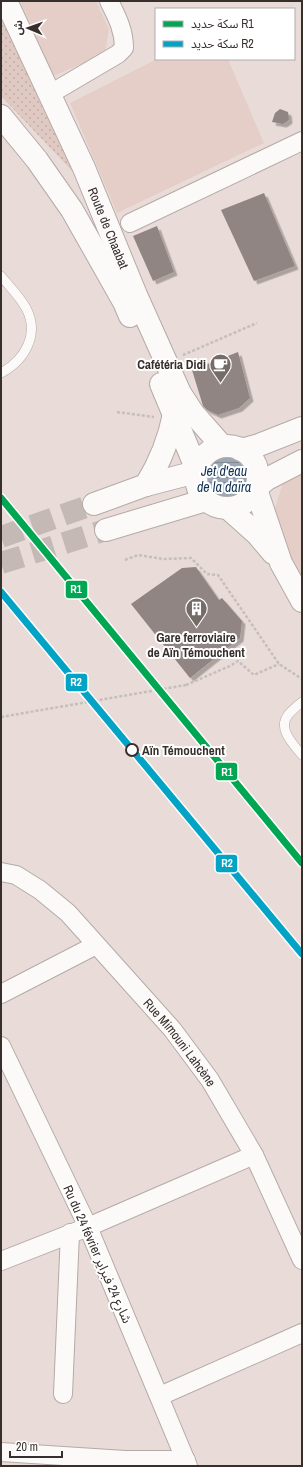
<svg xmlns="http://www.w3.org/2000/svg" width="303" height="1467" viewBox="0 0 303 1467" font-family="'Archivo Narrow','Noto Sans Arabic',sans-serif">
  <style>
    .built { fill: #e5cec8 }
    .grass { fill: url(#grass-dots) }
    .water { fill: url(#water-rules) }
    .building { fill: #908582; filter: url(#shadow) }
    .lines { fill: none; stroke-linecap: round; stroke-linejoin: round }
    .primary-tunnel { stroke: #c5b9b6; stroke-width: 22; stroke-dasharray: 22 11; stroke-linecap: butt }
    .service-casing { stroke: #b4aaa6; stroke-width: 10 }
    .minor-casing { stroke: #b4aaa6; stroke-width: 20 }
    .primary-casing { stroke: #b4aaa6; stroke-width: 24 }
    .path { stroke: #c4bfbf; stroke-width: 2.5; stroke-dasharray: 3 2; stroke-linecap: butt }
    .service { stroke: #fcfaf9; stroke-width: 9 }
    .minor { stroke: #fcfaf9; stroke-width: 18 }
    .primary { stroke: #fcfaf9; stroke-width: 22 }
    .rail { stroke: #cfcbca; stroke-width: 3; stroke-dasharray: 5 5; stroke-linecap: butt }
    .path-bridge { stroke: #c4bfbf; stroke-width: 2.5; stroke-dasharray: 3 2; stroke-linecap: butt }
    .rail-1-casing { stroke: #fff; stroke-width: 10 }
    .rail-2-casing { stroke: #fff; stroke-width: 10 }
    .rail-1 { stroke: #00a651; stroke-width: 7 }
    .rail-2 { stroke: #03a3c6; stroke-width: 7 }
    .stop-dot { fill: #fff; stroke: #372f2c; stroke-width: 2 }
    .labels { text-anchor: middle; stroke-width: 4; stroke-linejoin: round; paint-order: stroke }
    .street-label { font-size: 13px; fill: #372f2c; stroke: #fff }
    .poi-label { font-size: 13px; font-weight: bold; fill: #372f2c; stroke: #fff; text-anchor: end }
    .stop-label { font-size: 13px; font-weight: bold; fill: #372f2c; stroke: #fff; text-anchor: start }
    .water-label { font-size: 14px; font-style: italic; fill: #113254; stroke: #fff }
    .line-badge { stroke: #fff; stroke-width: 1.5 }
    .badge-label { font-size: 11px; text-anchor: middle; font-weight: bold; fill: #fff }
  </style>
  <defs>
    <pattern id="grass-dots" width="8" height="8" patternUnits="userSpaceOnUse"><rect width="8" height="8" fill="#dfc9c2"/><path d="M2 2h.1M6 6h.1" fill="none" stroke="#c0ada7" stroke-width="1.8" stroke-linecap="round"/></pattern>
    <pattern id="water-rules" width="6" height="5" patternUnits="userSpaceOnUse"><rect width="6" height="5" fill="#9da8b6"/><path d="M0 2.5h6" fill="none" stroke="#818994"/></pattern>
    <filter id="shadow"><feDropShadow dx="3.5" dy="3.5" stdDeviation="0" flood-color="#0004"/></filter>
  </defs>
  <rect width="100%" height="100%" fill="#e9dcd8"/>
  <!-- built -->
  <path class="built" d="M20,1H96L109,29L105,54L53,76Z
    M157,59H228L264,143L117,213L70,103Z
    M302,474V579L296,571L273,514L284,480Z"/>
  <!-- grass -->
  <path class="grass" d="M1,17L75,174L1,96Z"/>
  <!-- water -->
  <path class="water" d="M201 479a23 23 0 1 1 46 0a23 23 0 1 1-46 0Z"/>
  <!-- building -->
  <path class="building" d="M280,109L288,112L289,119L288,121L283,124L272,122L275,113Z
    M264,193L295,266L254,281L221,210Z
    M157,226L174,272L153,281L133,236Z
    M238,352L250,398L239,408L218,415L207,410L203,406L192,370Z
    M196,567L219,600L222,598L242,621L240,638L190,678L131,604L182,568Z"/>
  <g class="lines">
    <!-- primary-tunnel -->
    <path class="primary-tunnel" d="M1,537L94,504
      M1,563L106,530"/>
    <defs>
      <path id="service" d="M1,276C9,286 20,297 26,308C40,334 25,360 1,373
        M302,702C297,706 291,711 288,715C277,729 294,745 302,755"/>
      <g id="minor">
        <path d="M50,94L118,54L124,48C124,30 117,17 109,1"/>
        <path d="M130,223L302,141"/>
        <path id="s1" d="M1,872L16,875L40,890L68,913L172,1029L210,1080L254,1155L302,1260"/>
        <path d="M1,994L96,945"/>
        <path d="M1,1046L88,1227L188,1466"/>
        <path d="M1,1261L88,1227L254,1155"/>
        <path d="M63,1394L70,1233"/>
        <path d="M160,1396L302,1333"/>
        <path d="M1,1452L125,1460H186"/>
      </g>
      <g id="primary">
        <path id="s2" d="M6,1L84,168L136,295L180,393L193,413L222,446"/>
        <path d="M1,116L37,160L72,210L124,302L130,316"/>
        <path d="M161,384L197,470"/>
        <circle cx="227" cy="477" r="31"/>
        <path d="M241,450L259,445L302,428"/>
        <path d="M146,485C160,462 169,440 174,414"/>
        <path d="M256,488L267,479L302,461"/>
        <path d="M256,489L281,563L302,601"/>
        <path d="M94,504L146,485L196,472"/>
        <path d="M229,509L257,534L273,553"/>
        <path d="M106,530L206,500"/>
      </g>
    </defs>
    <!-- service casing -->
    <use href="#service" class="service-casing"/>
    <!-- minor casing -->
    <use href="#minor" class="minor-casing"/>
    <!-- primary casing -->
    <use href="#primary" class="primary-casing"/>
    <!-- path -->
    <path class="path" d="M183,355L257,323
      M117,412L154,417
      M125,560L138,555L164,559L191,558L207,574L218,575L279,664L302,679
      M186,685L230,666L238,661L254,675L279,664"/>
    <!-- service -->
    <use href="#service" class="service"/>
    <!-- minor -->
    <use href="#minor" class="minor"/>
    <!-- primary -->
    <use href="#primary" class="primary"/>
    <!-- rail -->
    <path class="rail" d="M1,592L302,954"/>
    <!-- path-bridge -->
    <path class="path-bridge" d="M1,717L186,685"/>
    <defs>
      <path id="rail-1" d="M1,498L302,863"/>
      <path id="rail-2" d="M1,592L302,954"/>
    </defs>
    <!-- rail-1 casing -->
    <use href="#rail-1" class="rail-1-casing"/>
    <!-- rail-2 casing -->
    <use href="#rail-2" class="rail-2-casing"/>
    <!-- rail-1 -->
    <use href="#rail-1" class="rail-1"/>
    <!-- rail-2 -->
    <use href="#rail-2" class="rail-2"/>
  </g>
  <!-- icons -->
  <defs>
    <symbol id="cafe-pin" viewBox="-11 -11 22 30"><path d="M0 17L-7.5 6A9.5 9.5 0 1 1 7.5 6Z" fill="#756c68" stroke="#fff"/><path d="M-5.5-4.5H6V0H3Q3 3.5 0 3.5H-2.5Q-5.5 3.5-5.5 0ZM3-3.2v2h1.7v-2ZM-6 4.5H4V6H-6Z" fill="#fff"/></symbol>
    <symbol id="building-pin" viewBox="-11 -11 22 30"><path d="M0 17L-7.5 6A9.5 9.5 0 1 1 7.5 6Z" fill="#756c68" stroke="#fff"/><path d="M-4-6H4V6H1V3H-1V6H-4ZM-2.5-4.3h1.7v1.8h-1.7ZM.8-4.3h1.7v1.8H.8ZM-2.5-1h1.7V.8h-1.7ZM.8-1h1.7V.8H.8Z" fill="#fff"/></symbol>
  </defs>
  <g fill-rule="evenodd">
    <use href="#cafe-pin" x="208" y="352" width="25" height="34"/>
    <use href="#building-pin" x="184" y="596" width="25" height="34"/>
  </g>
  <!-- markers -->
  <circle class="stop-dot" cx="132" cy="750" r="6"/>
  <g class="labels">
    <!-- street labels -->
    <g class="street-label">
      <text dy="5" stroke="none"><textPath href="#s2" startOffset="249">Route de Chaabat</textPath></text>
      <text dy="5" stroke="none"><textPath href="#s1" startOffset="251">Rue Mimouni Lahcène</textPath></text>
      <text transform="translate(98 1254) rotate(66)" y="5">Ru du 24 février شارع 24 فبراير</text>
    </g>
    <!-- poi labels -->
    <g class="poi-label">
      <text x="206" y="369">Cafétéria Didi</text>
      <text x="196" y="642" text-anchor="middle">Gare ferroviaire<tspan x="196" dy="15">de Aïn Témouchent</tspan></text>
    </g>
    <!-- stop labels -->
    <g class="stop-label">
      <text x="142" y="755">Aïn Témouchent</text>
    </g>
    <!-- water labels -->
    <g class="water-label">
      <text x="224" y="476">Jet d'eau<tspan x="224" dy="16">de la daïra</tspan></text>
    </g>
  </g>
  <g class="line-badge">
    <rect x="65" y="580" width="23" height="19" rx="4" fill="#00a651"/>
    <rect x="65" y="673" width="23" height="19" rx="4" fill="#03a3c6"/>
    <rect x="215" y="762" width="23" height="19" rx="4" fill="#00a651"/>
    <rect x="215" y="854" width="23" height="19" rx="4" fill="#03a3c6"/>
  </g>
  <g class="badge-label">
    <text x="76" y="593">R1</text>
    <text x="76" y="686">R2</text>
    <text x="227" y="776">R1</text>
    <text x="227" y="867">R2</text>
  </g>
  <!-- border -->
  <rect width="303" height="1467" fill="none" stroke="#372f2c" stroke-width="4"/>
  <!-- legend -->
  <rect x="155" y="8" width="140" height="52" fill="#ffffff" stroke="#afacab"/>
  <rect x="163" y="21" width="20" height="6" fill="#00a651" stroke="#afacab"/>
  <text x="191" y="28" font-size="12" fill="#372f2c">سكة حديد R1</text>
  <rect x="163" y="41" width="20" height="6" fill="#03a3c6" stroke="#afacab"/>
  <text x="191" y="48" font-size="12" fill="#372f2c">سكة حديد R2</text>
  <!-- north arrow -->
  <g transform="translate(28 28) rotate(272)" stroke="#ffffff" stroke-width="3" paint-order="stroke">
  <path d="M0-3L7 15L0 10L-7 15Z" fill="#372f2c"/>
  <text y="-6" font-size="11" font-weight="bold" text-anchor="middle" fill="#372f2c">ش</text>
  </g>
  <!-- scale -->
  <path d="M10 1451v6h52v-6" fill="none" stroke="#372f2c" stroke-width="2"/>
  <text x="16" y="1451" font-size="12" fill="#372f2c" stroke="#ffffff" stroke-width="3" paint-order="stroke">20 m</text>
</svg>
